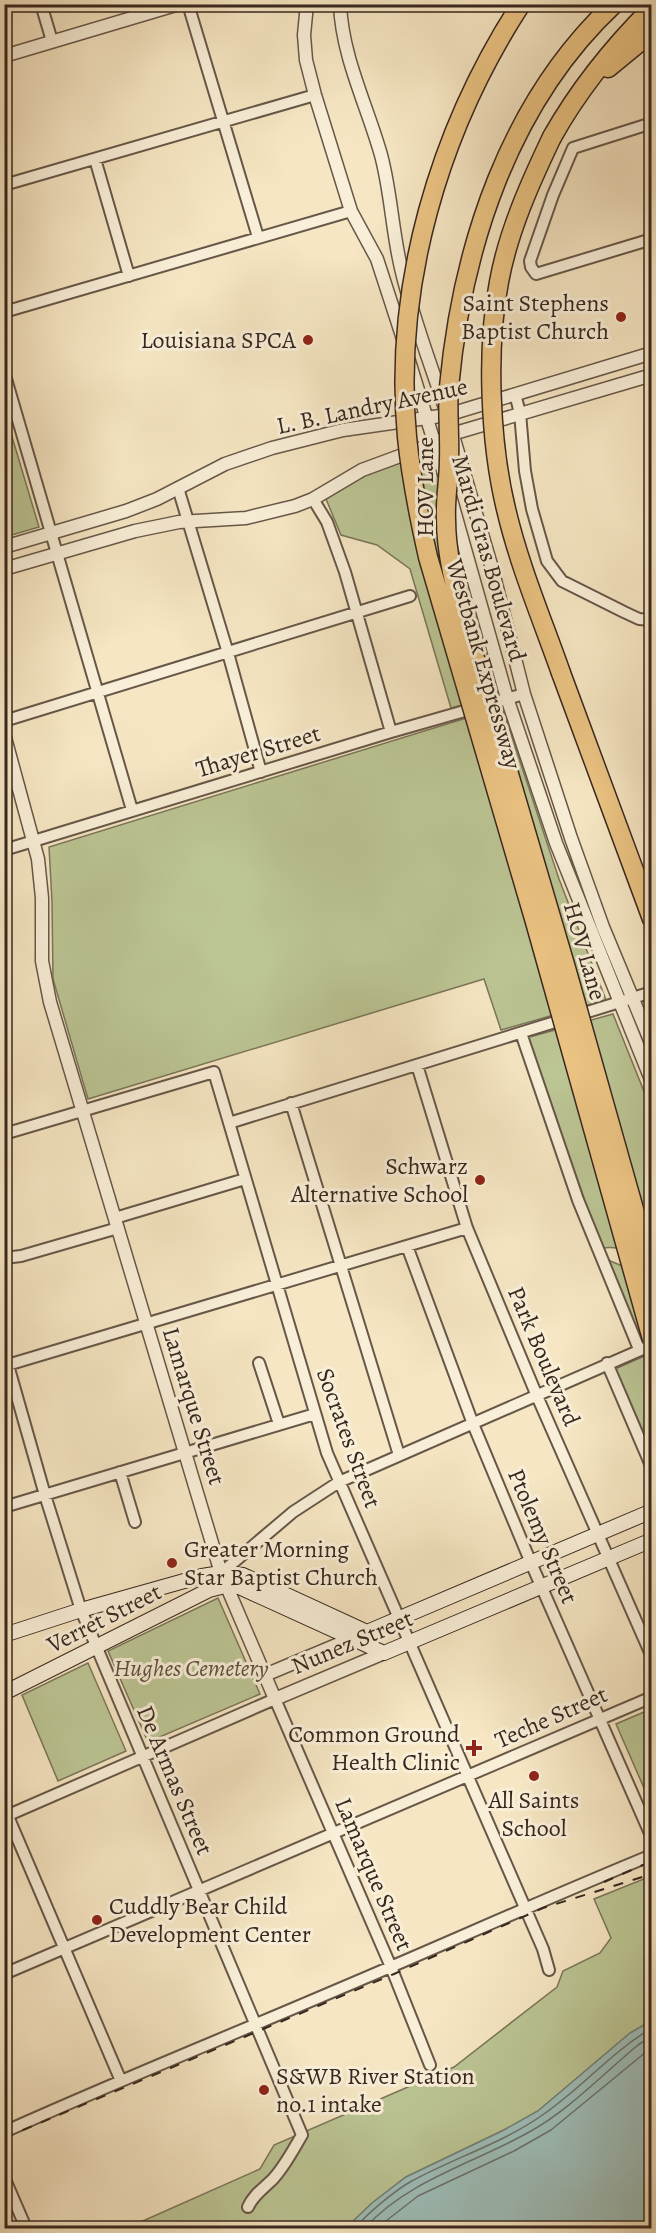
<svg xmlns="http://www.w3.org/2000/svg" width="656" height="2233" viewBox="0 0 656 2233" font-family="Alegreya,serif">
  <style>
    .green { fill: #bcc594; stroke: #7a765a; stroke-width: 1.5 }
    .water { fill: #9ebeb9; stroke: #75827b; stroke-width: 1.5 }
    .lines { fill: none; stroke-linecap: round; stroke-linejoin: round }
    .shore { stroke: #6a726c; stroke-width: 1.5 }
    .minor-casing { stroke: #675748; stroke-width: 14 }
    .tertiary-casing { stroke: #675748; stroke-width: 15 }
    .secondary-casing { stroke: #37271f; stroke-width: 16 }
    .motorway-casing { stroke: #37271f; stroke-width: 21 }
    .minor { stroke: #f9efd8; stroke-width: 10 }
    .tertiary { stroke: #f9efd8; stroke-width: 12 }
    .secondary { stroke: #f9efd8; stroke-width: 14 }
    .motorway { stroke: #ebc382; stroke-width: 18 }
    .rail { stroke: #37271f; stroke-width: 2; stroke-dasharray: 10 10; stroke-linecap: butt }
    .motorway-bridge-casing { stroke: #37271f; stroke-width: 21; stroke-linecap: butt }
    .motorway-bridge { stroke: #ebc382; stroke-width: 18 }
    .poi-dot { fill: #8f2418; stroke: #f9efd8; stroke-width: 2 }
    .labels { text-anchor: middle; stroke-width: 6; stroke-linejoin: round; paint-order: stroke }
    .poi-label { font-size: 24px; fill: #37271f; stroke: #f9efd8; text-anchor: end }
    .street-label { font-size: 24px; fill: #37271f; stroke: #f9efd8 }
    .park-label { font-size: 24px; font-style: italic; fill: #584e3c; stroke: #f9efd8 }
  </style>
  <rect width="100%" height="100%" fill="#f6e6c3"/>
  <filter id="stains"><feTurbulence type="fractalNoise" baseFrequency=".00333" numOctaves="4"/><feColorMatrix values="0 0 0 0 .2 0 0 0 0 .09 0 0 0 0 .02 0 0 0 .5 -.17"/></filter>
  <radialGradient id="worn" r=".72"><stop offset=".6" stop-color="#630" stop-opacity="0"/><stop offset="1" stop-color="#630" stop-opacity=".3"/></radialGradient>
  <!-- green -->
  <path class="green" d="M4,410L39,527L5,537H4Z
    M427,453L437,468L499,696L451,708L410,569L377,545L341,535L326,499L358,478Z
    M502,707L559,879L606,1000L501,1030L484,979L88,1099L53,979L52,902L49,847Z
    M613,1014L651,1109V1265C636,1254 622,1245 602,1248L526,1038Z
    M608,1260L639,1273L651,1287V1341L638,1346Z
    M651,1353V1438L646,1443L615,1369Z
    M218,1598L260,1694L148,1742L108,1651Z
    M88,1663L126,1751L58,1781L22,1695Z
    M651,1709V1804L616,1724Z
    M651,1876V2021L630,2033L538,2111L504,2130L406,2177L372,2203L346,2228H127L260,2169L274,2145L454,2067L557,1987L563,1971L600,1953L611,1938L594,1899Z"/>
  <!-- water -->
  <path class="water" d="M651,2021V2228H346L372,2203L406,2177L504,2130L538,2111L630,2033Z"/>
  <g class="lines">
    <!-- shore -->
    <path class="shore" d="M355,2228C368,2213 393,2192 410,2182C453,2158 501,2144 541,2116C580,2090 611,2052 652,2028
      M365,2228C406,2181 477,2162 531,2131C570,2109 604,2073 638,2045L652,2036
      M377,2228L418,2196L514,2151L551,2130L652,2047"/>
    <defs>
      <path id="minor" d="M41,4L52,41
        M188,4L258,237
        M652,123L573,148L553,195L530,261L531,267L536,274L652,239
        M95,159L129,276
        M4,185L315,95
        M4,312L351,211
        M4,372L132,810
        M515,394L520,413L525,471L532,509L547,561L562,581L624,612L639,619L652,620
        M178,488L228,653L261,772
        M313,499L327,522L345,572L391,732
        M4,721L410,596
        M4,850L391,732L524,694
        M521,1033L578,1200L639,1349
        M417,1065L467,1228L537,1396L652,1657
        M291,1103L399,1455
        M229,1123L652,992
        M4,1134L214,1072L327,1453L543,1949L549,1970
        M115,1218L245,1179
        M407,1246L473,1424L531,1563L652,1838
        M4,1258L21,1256L118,1228
        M259,1363L279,1424
        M607,1363L652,1468
        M8,1365L45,1495L81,1610L302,2135C293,2150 285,2166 273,2179C264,2188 253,2195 248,2207
        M4,1366L467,1228
        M120,1472L135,1522
        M4,1507L315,1414
        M221,1573L293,1512L339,1482L652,1345
        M4,1807L121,2081
        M4,1817L275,1699L391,1967L430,2065
        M4,1974L652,1697
        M4,2132C115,2082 227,2037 339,1989C443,1945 547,1898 652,1855
        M4,2177L26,2228"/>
      <path id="tertiary" d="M307,4L304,35L306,60L315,95L351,211L377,259L403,339
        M340,4C342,57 367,105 381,155C391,192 392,230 401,268C412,316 430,362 445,408
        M4,56L179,4
        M409,361L444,474
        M454,439L492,568L524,694L571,838L603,927L652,1045
        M450,496L507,698L556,843L652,1082
        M4,547L126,511L157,499L225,464L272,448L343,430L447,415L652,353
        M4,569L135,531L179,522L246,518L295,506L313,499L362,470L435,443L452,434L652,375
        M4,734L38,859L42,898V961L50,1002L221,1573L275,1699L384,1653
        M265,1675L358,1636"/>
      <path id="secondary" d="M4,1635L81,1610L202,1576L221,1573L243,1575L367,1632L652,1511
        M4,1693L209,1590L225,1586L239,1587L384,1653L652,1540"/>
      <path id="motorway" d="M608,68L652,32
        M552,137C579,89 613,47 652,8
        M561,673L652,919"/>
    </defs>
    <!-- minor casing -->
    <use href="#minor" class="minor-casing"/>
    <!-- tertiary casing -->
    <use href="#tertiary" class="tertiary-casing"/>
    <!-- secondary casing -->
    <use href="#secondary" class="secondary-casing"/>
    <!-- motorway casing -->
    <use href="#motorway" class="motorway-casing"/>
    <!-- minor -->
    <use href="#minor" class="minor"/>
    <!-- tertiary -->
    <use href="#tertiary" class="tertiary"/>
    <!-- secondary -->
    <use href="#secondary" class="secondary"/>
    <!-- motorway -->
    <use href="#motorway" class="motorway"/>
    <!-- rail -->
    <path class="rail" d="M604,1882L652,1861
      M4,2138L394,1974L543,1908L652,1874"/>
    <defs>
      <path id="motorway-bridge" d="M521,4C439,130 393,286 407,437C411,478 419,517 428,557L535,922L652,1339
        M614,4C509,102 462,247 449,387C447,411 450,436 449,460C449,479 445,499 446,519C446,553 455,587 464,621L566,968L652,1273
        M552,137C530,183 508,232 499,282C486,349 490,443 506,509C519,565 542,619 561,673"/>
    </defs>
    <!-- motorway-bridge casing -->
    <use href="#motorway-bridge" class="motorway-bridge-casing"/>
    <!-- motorway-bridge -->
    <use href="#motorway-bridge" class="motorway-bridge"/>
  </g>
  <!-- markers -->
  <g class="poi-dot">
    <circle cx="621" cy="317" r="6"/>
    <circle cx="308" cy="340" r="6"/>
    <circle cx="480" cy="1180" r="6"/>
    <circle cx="172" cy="1563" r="6"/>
    <path d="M471 1739h6v6h6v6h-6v6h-6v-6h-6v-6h6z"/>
    <circle cx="534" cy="1776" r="6"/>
    <circle cx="97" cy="1920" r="6"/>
    <circle cx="264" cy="2090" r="6"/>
  </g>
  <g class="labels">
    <!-- poi labels -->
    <g class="poi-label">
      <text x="609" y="311">Saint Stephens<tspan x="609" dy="28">Baptist Church</tspan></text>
      <text x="296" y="348">Louisiana SPCA</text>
      <text x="468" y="1174">Schwarz<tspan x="468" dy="28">Alternative School</tspan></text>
      <text x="184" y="1557" text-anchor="start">Greater Morning<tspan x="184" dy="28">Star Baptist Church</tspan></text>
      <text x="460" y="1742">Common Ground<tspan x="460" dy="28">Health Clinic</tspan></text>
      <text x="534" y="1808" text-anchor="middle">All Saints<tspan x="534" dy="28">School</tspan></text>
      <text x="109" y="1914" text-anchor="start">Cuddly Bear Child<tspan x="109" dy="28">Development Center</tspan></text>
      <text x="276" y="2084" text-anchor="start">S&amp;WB River Station<tspan x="276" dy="28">no.1 intake</tspan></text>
    </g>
    <!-- street labels -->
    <g class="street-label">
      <text transform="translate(372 406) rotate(-12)" y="8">L. B. Landry Avenue</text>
      <text transform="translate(425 487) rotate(-90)" y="8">HOV Lane</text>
      <text transform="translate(489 558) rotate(74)" y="8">Mardi Gras Boulevard</text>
      <text transform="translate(484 664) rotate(74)" y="8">Westbank Expressway</text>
      <text transform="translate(258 751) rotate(-17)" y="8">Thayer Street</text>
      <text transform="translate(585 951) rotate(74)" y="8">HOV Lane</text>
      <text transform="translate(544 1356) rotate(67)" y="8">Park Boulevard</text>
      <text transform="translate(194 1406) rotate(73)" y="8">Lamarque Street</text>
      <text transform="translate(349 1438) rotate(70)" y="8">Socrates Street</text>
      <text transform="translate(543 1536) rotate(67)" y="8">Ptolemy Street</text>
      <text transform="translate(104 1618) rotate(-27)" y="8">Verret Street</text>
      <text transform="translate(352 1642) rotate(-23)" y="8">Nunez Street</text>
      <text transform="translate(551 1717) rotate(-24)" y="8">Teche Street</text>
      <text transform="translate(175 1780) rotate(67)" y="8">De Armas Street</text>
      <text transform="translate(374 1874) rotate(67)" y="8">Lamarque Street</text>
    </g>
    <!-- park labels -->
    <g class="park-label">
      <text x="191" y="1676">Hughes Cemetery</text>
    </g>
  </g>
  <!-- margin -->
  <rect width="656" height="2233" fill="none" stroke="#f6e6c3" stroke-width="24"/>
  <rect x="6" y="6" width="644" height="2221" fill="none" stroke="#37271f" stroke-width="3"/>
  <rect x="12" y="12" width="632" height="2209" fill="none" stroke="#37271f" stroke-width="1.5"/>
  <rect width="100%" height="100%" filter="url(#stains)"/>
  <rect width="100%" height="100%" fill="url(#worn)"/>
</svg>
